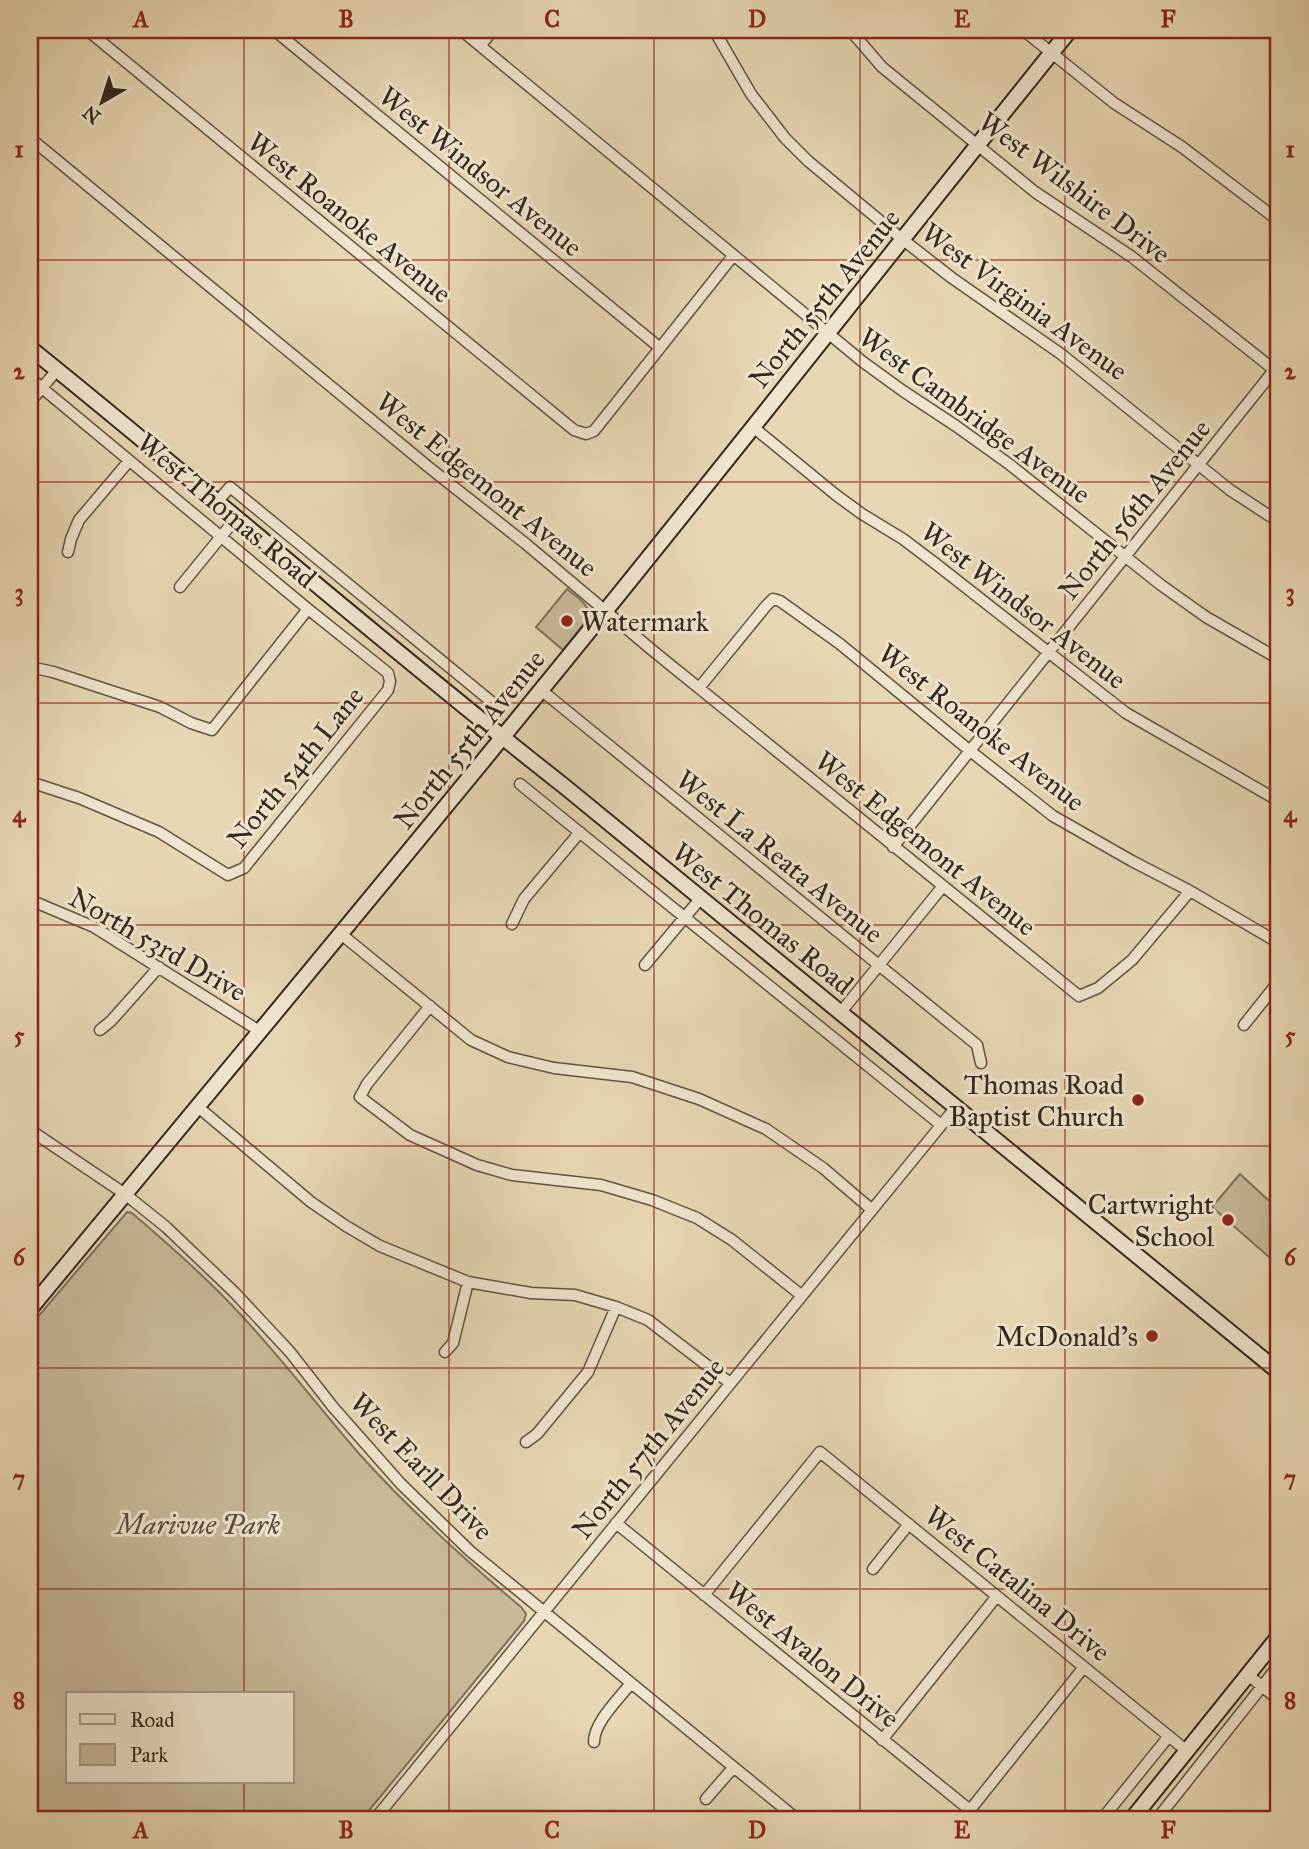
<svg xmlns="http://www.w3.org/2000/svg" width="1309" height="1849" viewBox="0 0 1309 1849" font-family="'IM FELL Great Primer',serif">
  <style>
    .green { fill: #c8b99a; stroke: #7d715c; stroke-width: 2; fill-rule: evenodd }
    .lines { fill: none; stroke-linecap: round; stroke-linejoin: round }
    .street-casing { stroke: #5f5443; stroke-width: 13 }
    .secondary-casing { stroke: #32291e; stroke-width: 18 }
    .street { stroke: #efe4ce; stroke-width: 10 }
    .secondary { stroke: #efe4ce; stroke-width: 14 }
    .grid { fill: none; stroke: #8f2418; stroke-width: 2; stroke-opacity: 0.55 }
    .poi-dot { fill: #8f2418; stroke: #efe4ce; stroke-width: 2.5 }
    .labels { text-anchor: middle; stroke-width: 6; stroke-linejoin: round; paint-order: stroke }
    .street-label { font-size: 28px; fill: #32291e; stroke: #efe4ce }
    .poi-label { font-size: 28px; fill: #32291e; stroke: #efe4ce; text-anchor: end }
    .park-label { font-size: 28px; font-style: italic; fill: #584d3d; stroke: #efe4ce }
    .neatline { fill: none; stroke: #8f2418; stroke-width: 2.5 }
    .grid-label { font-size: 23px; text-anchor: middle; font-weight: bold; fill: #8f2418 }
  </style>
  <rect width="100%" height="100%" fill="#e7d6b3"/>
  <filter id="stains"><feTurbulence type="fractalNoise" baseFrequency=".00286" numOctaves="4"/><feColorMatrix values="0 0 0 0 .2 0 0 0 0 .09 0 0 0 0 .02 0 0 0 .5 -.17"/></filter>
  <radialGradient id="worn" r=".72"><stop offset=".6" stop-color="#630" stop-opacity="0"/><stop offset="1" stop-color="#630" stop-opacity=".3"/></radialGradient>
  <!-- green -->
  <path class="green" d="M567,589C576,597 591,604 588,618L563,650L536,627Z
    M1240,1174L1279,1210V1263L1278,1265L1212,1207Z
    M127,1212L132,1213C169,1245 207,1278 241,1315C283,1360 321,1410 362,1457C411,1511 465,1560 521,1607L526,1614L524,1621L362,1819H30V1326ZM68,1693H292V1781H68Z"/>
  <g class="lines">
    <defs>
      <path id="street" d="M87,30L574,430L586,434L594,431L733,256
        M274,30L659,347
        M461,30L863,362L903,391L956,426L1009,464L1161,585L1206,617L1279,659
        M714,30L751,94L785,138L808,161L902,239L952,278L1061,354L1230,490L1279,522
        M850,30L882,67L1035,192L1132,257L1277,372
        M1023,30L1114,103L1182,147L1279,221
        M481,45L493,30
        M30,138L431,469L526,544L652,650L1079,996L1098,988L1132,960L1190,891
        M30,378L308,609L388,673L390,681L388,690L244,868L228,875L159,832L79,798L30,782
        M30,402L57,370
        M753,427L836,495L862,514L903,539L936,564L1126,713L1279,801
        M218,501L230,487L493,703
        M68,552L71,539L79,520L129,461
        M180,587L237,517
        M30,667L53,672L160,707L191,723L212,730L308,609
        M699,688L766,606L773,599L780,601L840,644L969,750L1053,816L1132,861L1190,891L1279,943
        M541,690L977,1045L981,1063
        M520,784L941,1125
        M893,847L1279,364
        M30,900L94,927L261,1032
        M512,924L524,899L580,832
        M341,934L471,1040L508,1057L554,1068L632,1077L699,1099L766,1129L823,1168L871,1209
        M645,965L700,899
        M430,1006L367,1084L360,1097L410,1135L477,1165L512,1175L601,1185L652,1200L697,1218L732,1240L801,1295
        M841,1012L943,886
        M1244,1025L1279,981
        M100,1030L111,1021L159,967
        M198,1107L311,1202L346,1226L380,1246L468,1282L531,1293L575,1295L616,1307L648,1320L730,1383
        M30,1130L125,1194L166,1227L234,1292L290,1352L333,1407L401,1484L470,1551L797,1819
        M445,1352L453,1343L468,1282
        M526,1442L537,1434L588,1372L616,1307
        M616,1523L981,1819
        M873,1569L909,1524
        M704,1595L820,1452L1187,1751
        M1248,1675L1279,1700
        M882,1740L997,1596
        M594,1742C594,1722 619,1699 631,1683
        M706,1799L733,1768
        M970,1810L1084,1667
        M375,1819L956,1107
        M1102,1819L1169,1736
        M1157,1819L1279,1665"/>
      <path id="secondary" d="M30,348C209,492 383,644 564,786L1279,1372
        M30,1309C209,1092 390,876 568,657C737,450 902,238 1070,30
        M1132,1819L1279,1636"/>
    </defs>
    <!-- street casing -->
    <use href="#street" class="street-casing"/>
    <!-- secondary casing -->
    <use href="#secondary" class="secondary-casing"/>
    <!-- street -->
    <use href="#street" class="street"/>
    <!-- secondary -->
    <use href="#secondary" class="secondary"/>
  </g>
  <!-- grid -->
  <path class="grid" d="M244,30V1693M449,30V1819M654,30V1819M860,30V1819M1065,30V1819M30,260H1279M30,482H1279M30,703H1279M30,925H1279M30,1146H1279M30,1368H1279M30,1589H1279M244,1781V1819"/>
  <!-- markers -->
  <g class="poi-dot">
    <circle cx="567" cy="621" r="7"/>
    <circle cx="1138" cy="1100" r="7"/>
    <circle cx="1228" cy="1220" r="7"/>
    <circle cx="1152" cy="1336" r="7"/>
  </g>
  <g class="labels">
    <!-- street labels -->
    <g class="street-label">
      <text transform="translate(481 171) rotate(39)" y="10">West Windsor Avenue</text>
      <text transform="translate(1075 187) rotate(37)" y="10">West Wilshire Drive</text>
      <text transform="translate(350 217) rotate(39)" y="10">West Roanoke Avenue</text>
      <text transform="translate(824 298) rotate(-51)" y="10">North 55th Avenue</text>
      <text transform="translate(1025 301) rotate(36)" y="10">West Virginia Avenue</text>
      <text transform="translate(975 415) rotate(36)" y="10">West Cambridge Avenue</text>
      <text transform="translate(487 484) rotate(39)" y="10">West Edgemont Avenue</text>
      <text transform="translate(1134 509) rotate(-51)" y="10">North 56th Avenue</text>
      <text transform="translate(227 510) rotate(40)" y="10">West Thomas Road</text>
      <text transform="translate(1024 605) rotate(38)" y="10">West Windsor Avenue</text>
      <text transform="translate(982 727) rotate(38)" y="10">West Roanoke Avenue</text>
      <text transform="translate(469 739) rotate(-51)" y="10">North 55th Avenue</text>
      <text transform="translate(295 767) rotate(-51)" y="10">North 54th Lane</text>
      <text transform="translate(926 843) rotate(39)" y="10">West Edgemont Avenue</text>
      <text transform="translate(780 856) rotate(39)" y="10">West La Reata Avenue</text>
      <text transform="translate(763 918) rotate(39)" y="10">West Thomas Road</text>
      <text transform="translate(158 944) rotate(30)" y="10">North 53rd Drive</text>
      <text transform="translate(648 1448) rotate(-51)" y="10">North 57th Avenue</text>
      <text transform="translate(422 1466) rotate(46)" y="10">West Earll Drive</text>
      <text transform="translate(1018 1583) rotate(39)" y="10">West Catalina Drive</text>
      <text transform="translate(813 1654) rotate(39)" y="10">West Avalon Drive</text>
    </g>
    <!-- poi labels -->
    <g class="poi-label">
      <text x="581" y="631" text-anchor="start">Watermark</text>
      <text x="1124" y="1094">Thomas Road<tspan x="1124" dy="32">Baptist Church</tspan></text>
      <text x="1214" y="1214">Cartwright<tspan x="1214" dy="32">School</tspan></text>
      <text x="1138" y="1346">McDonald's</text>
    </g>
    <!-- park labels -->
    <g class="park-label">
      <text x="198" y="1534">Marivue Park</text>
    </g>
  </g>
  <!-- margin -->
  <rect width="1309" height="1849" fill="none" stroke="#e7d6b3" stroke-width="77"/>
  <!-- legend -->
  <rect x="66" y="1692" width="228" height="91" fill="#efe4ce" stroke="#a39988" stroke-width="2"/>
  <rect x="80" y="1714" width="35" height="10" fill="#efe4ce" stroke="#a39988" stroke-width="2"/>
  <text x="130" y="1727" font-size="21" fill="#32291e">Road</text>
  <rect x="80" y="1744" width="35" height="21" fill="#c8b99a" stroke="#a39988" stroke-width="2"/>
  <text x="130" y="1762" font-size="21" fill="#32291e">Park</text>
  <!-- north arrow -->
  <g transform="translate(102 102) rotate(219)" stroke="#efe4ce" stroke-width="5" paint-order="stroke">
  <path d="M0-5L12 26L0 18L-12 26Z" fill="#32291e"/>
  <text y="-10" font-size="19" font-weight="bold" text-anchor="middle" fill="#32291e">N</text>
  </g>
  <rect x="38" y="38" width="1232" height="1773" class="neatline"/>
  <g class="grid-label">
    <text x="141" y="27">A</text>
    <text x="346" y="27">B</text>
    <text x="552" y="27">C</text>
    <text x="757" y="27">D</text>
    <text x="962" y="27">E</text>
    <text x="1168" y="27">F</text>
    <text x="19" y="157">1</text>
    <text x="1290" y="157">1</text>
    <text x="19" y="379">2</text>
    <text x="1290" y="379">2</text>
    <text x="19" y="600">3</text>
    <text x="1290" y="600">3</text>
    <text x="19" y="822">4</text>
    <text x="1290" y="822">4</text>
    <text x="19" y="1043">5</text>
    <text x="1290" y="1043">5</text>
    <text x="19" y="1265">6</text>
    <text x="1290" y="1265">6</text>
    <text x="19" y="1486">7</text>
    <text x="1290" y="1486">7</text>
    <text x="19" y="1708">8</text>
    <text x="1290" y="1708">8</text>
    <text x="141" y="1838">A</text>
    <text x="346" y="1838">B</text>
    <text x="552" y="1838">C</text>
    <text x="757" y="1838">D</text>
    <text x="962" y="1838">E</text>
    <text x="1168" y="1838">F</text>
  </g>
  <rect width="100%" height="100%" filter="url(#stains)"/>
  <rect width="100%" height="100%" fill="url(#worn)"/>
</svg>
